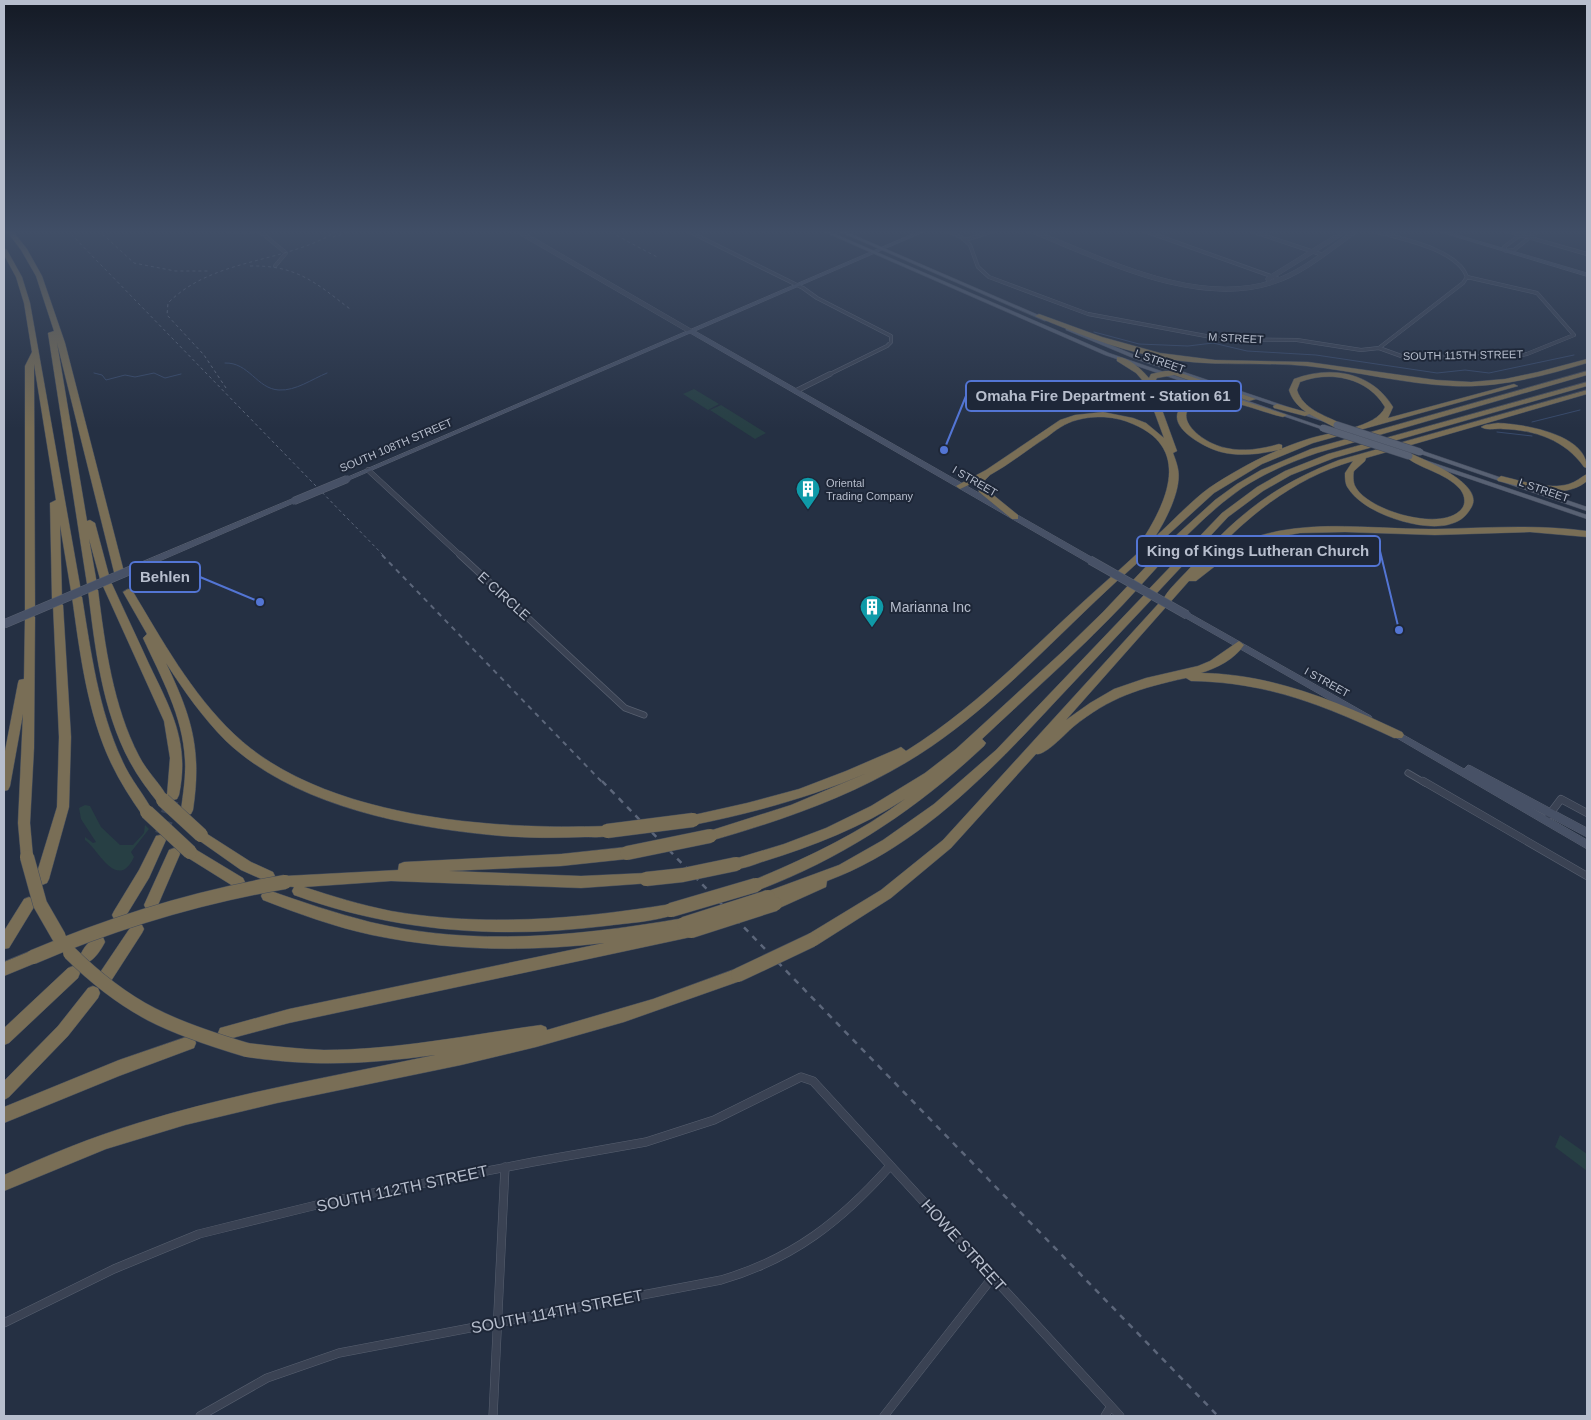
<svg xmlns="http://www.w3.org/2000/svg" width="1591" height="1420" viewBox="0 0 1591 1420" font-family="Arial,sans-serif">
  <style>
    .green { fill: #273f44 }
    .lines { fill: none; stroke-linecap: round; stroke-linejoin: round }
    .stream { stroke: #384a6b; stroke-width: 1 }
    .motorway-tunnel { stroke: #3b4558; stroke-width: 14; stroke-dasharray: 14 7; stroke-linecap: butt }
    .minor-far4-casing { stroke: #586070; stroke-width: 4 }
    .minor-far3-casing { stroke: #586070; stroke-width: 5.5 }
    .minor-far2-casing { stroke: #586070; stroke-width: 7 }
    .minor-far1-casing { stroke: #586070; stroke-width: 8 }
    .minor-casing { stroke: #586070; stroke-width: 9 }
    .tertiary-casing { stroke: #586070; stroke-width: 5 }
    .secondary-casing { stroke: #586070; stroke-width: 1 }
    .primary-casing { stroke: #434b5c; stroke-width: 1 }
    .motorway-casing { stroke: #444d5d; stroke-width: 1 }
    .minor-far4 { stroke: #3a4253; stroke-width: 3 }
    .minor-far3 { stroke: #3a4253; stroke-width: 4.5 }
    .minor-far2 { stroke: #3a4253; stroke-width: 5.5 }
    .minor-far1 { stroke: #3a4253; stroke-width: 7 }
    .minor { stroke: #3a4253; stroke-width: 8 }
    .tertiary { stroke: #3a4253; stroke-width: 4.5 }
    .secondary { fill: #475166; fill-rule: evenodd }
    .primary { fill: #586173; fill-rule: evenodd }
    .motorway { fill: #796e56; fill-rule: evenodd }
    .rail-far2 { stroke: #5c667a; stroke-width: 1; stroke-dasharray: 3 3; stroke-linecap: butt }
    .rail-far1 { stroke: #5c667a; stroke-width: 2; stroke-dasharray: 5 5; stroke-linecap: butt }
    .rail { stroke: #5c667a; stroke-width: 2.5; stroke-dasharray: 6 6; stroke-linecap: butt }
    .secondary-bridge-far1-casing { stroke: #586070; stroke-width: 8; stroke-linecap: butt }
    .secondary-bridge-casing { stroke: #586070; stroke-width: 9; stroke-linecap: butt }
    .primary-bridge-casing { stroke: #434b5c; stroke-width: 8; stroke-linecap: butt }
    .motorway-bridge-casing { stroke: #444d5d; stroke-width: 15; stroke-linecap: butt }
    .secondary-bridge-far1 { stroke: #475166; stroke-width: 7 }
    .secondary-bridge { stroke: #475166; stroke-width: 8 }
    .primary-bridge { stroke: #586173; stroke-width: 7 }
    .motorway-bridge { stroke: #796e56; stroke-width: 14 }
    .labels { text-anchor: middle; stroke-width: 4; stroke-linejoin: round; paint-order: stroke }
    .far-street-label { font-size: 11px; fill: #b7becd; stroke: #1e2738 }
    .far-poi-label { font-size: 11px; fill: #b7becd; stroke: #1e2738; text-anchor: start }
    .street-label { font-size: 14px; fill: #b7becd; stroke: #1e2738 }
    .poi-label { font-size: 14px; fill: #b7becd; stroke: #1e2738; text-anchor: start }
    .near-street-label { font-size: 16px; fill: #b7becd; stroke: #1e2738 }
    .leader { fill: none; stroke: #5375d4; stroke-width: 2 }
    .callout-dot { fill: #5375d4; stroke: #1e2738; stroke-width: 2 }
    .callout { fill: #1e2738; stroke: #5375d4; stroke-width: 2 }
    .callout-label { font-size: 15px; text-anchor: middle; font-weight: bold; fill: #b7becd }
  </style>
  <rect width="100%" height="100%" fill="#253043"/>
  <!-- green -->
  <path class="green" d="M694,389L719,404L708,410L683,394Z
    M721,405L766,433L755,439L710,410Z
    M85,805L90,806L101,827L120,845H133L144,833L145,825L149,829L131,852L134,857C117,893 97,847 85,840V837L93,843L96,842L81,819L79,808Z
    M1560,1135L1587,1154V1171L1555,1147Z"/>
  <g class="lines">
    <!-- stream -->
    <path class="stream" d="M1094,332L1139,344L1188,346L1213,343L1247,351L1316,355L1437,373L1465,370L1489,373L1574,355
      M225,363C249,362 257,389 279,390C296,391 312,379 327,373
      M94,373L102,375L106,380L125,375L135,377L154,373L165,378L181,374
      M1532,422L1580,410
      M1497,432L1532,436"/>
    <!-- motorway-tunnel -->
    <path class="motorway-tunnel" d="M162,834L172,799"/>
    <defs>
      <path id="minor-far4" d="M258,230L286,253L275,266
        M686,230L803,288L817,298L891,336V342L887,346L828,375
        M945,230L961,237L970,245L978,267L989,277L1088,314L1222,339L1297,340L1361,350L1379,348L1463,283L1467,277
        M1142,230L1279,279
        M1248,230L1320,254
        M1370,230C1397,238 1457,248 1467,277
        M1503,230L1587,254
        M1527,230L1504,247L1506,251L1514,250L1539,230
        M965,240L997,230
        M1379,348L1404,357L1516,356L1527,354L1574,335L1537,293L1467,277"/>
      <path id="minor-far3" d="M796,391L830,374
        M368,470L461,556"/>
      <path id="minor-far2" d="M460,555L625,708L644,715
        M1408,773L1425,783"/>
      <path id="minor-far1" d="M1423,781L1587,876
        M1549,815L1561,799L1587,813"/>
      <path id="minor" d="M4,1323L114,1269L199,1234L337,1200L533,1162L646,1142L714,1120L801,1077L813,1081L1120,1416
        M200,1416L267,1378L339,1353L721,1280C793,1259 841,1221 890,1166
        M493,1416L505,1167
        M884,1416L992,1278
        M1105,1416L1111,1406"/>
      <path id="tertiary" d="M227,230L243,232L259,230
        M516,230L690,331
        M1029,230C1101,258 1195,308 1273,282C1304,272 1331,248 1357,230
        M1268,279L1347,230"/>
      <path id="secondary" d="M922,230H928L695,331L1093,558L1094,560L1093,562H1087L690,333L349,480L347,481L344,479Z
        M1434,230H1441L1587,273V276Z
        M292,499H294L298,501L141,569L138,570L134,567L135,565Z
        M1187,612L1371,716L1372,718L1371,720H1365L1184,617L1183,615L1184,613Z
        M1393,729L1464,769L1468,765L1471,766L1587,828V837L1530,807L1587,840V849L1390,734L1389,732L1390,730Z"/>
      <path id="primary" d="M820,230H826L1109,353L1326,428L1321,429L1105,355Z
        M836,230H842L1050,320L1045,321Z
        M1066,328H1070L1142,358L1330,421L1325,422L1138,360L1066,330Z
        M1420,450L1587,507V511L1418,453L1417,452Z
        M1425,460L1587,515V519L1423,463V461Z"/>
      <path id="motorway" d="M6,230H12L27,249L42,276L65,343L124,572L122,574L119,575L114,572L57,343L87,521L90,520L95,523L110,579L109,581L112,584C124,611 137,637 149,664C171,710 190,742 179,795L177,799L173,800L169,799L167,795L170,758L164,721L102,584L103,582L100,579L89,539L97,584L94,587L98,590C105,646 113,706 139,756C147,772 161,784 169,800L167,804L163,805L159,804C148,790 138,777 130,762C102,710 95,648 88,590L91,587L87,584L48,333L54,331L36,276L21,250Z
        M4,248L7,250L22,277L30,303L81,591L78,594L82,597C91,652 98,708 122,760C130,779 144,794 153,812L151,816L147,817L143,816C131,799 120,782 111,763C87,712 80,653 72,597L75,594L71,591L60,525L62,599L59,602L63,605L71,737L69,807L49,879L47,883L42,885L37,883L35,879L57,807L59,737L53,605L56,602L52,599L50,503L56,500L34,364L35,610L30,613L35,617L34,748L30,823L33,857L32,861L27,863L22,861L21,857L18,823L23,714L10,786L8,790L4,791V756L18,683L19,680L24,679L25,617L30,613L25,610V366L32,352L24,303L16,277L4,255Z
        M1039,314L1102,337L1160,353L1215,360L1308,362L1436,380L1471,382L1505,379L1538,372L1587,359V363C1544,376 1499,388 1453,386C1404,384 1356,371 1307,366C1265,362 1223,366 1182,361C1131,355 1083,336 1037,317L1035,316Z
        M1117,357C1129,357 1142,370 1149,378L1151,374L1165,371H1175L1256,399L1249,401L1174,375L1157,378L1153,385L1177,451L1173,453C1175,458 1177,464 1178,469C1182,489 1166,520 1155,537C1173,521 1190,502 1209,488C1239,468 1273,450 1308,439C1329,432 1377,428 1385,407C1368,378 1331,370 1300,382L1297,390C1303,409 1324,415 1340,423V427H1334L1309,414L1305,416L1274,408L1273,406L1277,404L1306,412C1298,406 1292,400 1289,390L1294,379C1331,365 1372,372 1393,407L1388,418L1514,384L1518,386L1313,443L1262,464L1214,493L1123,576L1119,577L1118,580C1057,636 1000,699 932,746C865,792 787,819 710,841L706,840L704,836L706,832L791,805L867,773C811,797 753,813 693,825L689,824L687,820L689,816L747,803L799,789L846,771L897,749L901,747L906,751C983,703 1044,635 1112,576L1116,575L1117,572L1140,551L1137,548C1164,508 1195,450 1133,424C1116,416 1094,415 1077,420C1065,423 1056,430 1047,437C1028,449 1010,464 990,475L985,480L986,489L1018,515V519H1012L979,492L977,481L960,489L956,486L986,470L1060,420L1075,415L1103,412L1133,418L1146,423L1164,438L1143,381L1136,373L1117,361Z
        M1587,371V375L1317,453C1291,462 1265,473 1242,488C1190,524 1153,575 1109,619C1068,661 1024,699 982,739L986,743L984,746C917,809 842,859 756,891L751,889L749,885L751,881C805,859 858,834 905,799C862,827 813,846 765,861C755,864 741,871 731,868L730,864L731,860L784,844L826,828L871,806L925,773L956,749L1063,651L1103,612L1171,540L1215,500L1237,484L1261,470L1311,449Z
        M1587,382V386L1334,458L1291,475L1263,491L1228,517L1156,594L1152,595V599C1119,634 1087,668 1055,702C991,771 917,848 827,881L826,887L775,910L770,908L769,903L763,901L761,897L763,893L839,865L883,840L934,804L996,750L1144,595L1148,594V590L1222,513L1257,487L1285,471L1328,454Z
        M1587,390V394L1366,458L1365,461L1354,471C1353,474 1353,482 1355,486C1367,511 1446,534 1463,507C1466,501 1464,494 1460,489C1445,472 1419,469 1405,456L1409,453L1412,454C1427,461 1486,485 1471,508C1465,518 1459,522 1447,525C1419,531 1363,513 1348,488C1345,484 1345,478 1345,473L1353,461C1292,479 1244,518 1202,566C1271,510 1355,530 1436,529C1487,528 1536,524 1587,531V537L1530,532L1435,535L1345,532L1300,533L1278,537L1242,548L1219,563L1196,581H1189L1066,720L1090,703L1114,689L1146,678L1198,666L1210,661L1239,641L1244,645C1235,659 1217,668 1201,673C1273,674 1338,702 1402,732L1404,735L1402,738H1394C1325,706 1268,682 1191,681L1186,678C1140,688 1110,697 1073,727C1065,734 1045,756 1036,754L951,848L891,898L817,945L812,946L807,945L805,940L807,935L881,890L943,840L1159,603L1162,602C1166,591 1180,579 1189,569C1236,516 1272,486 1339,460Z
        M1216,397L1244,401L1287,415L1283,417C1261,412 1239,401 1216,401C1161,403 1193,441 1226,448C1243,452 1262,449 1279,444L1282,445V449C1262,454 1241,457 1221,452C1205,448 1161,425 1183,405C1191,397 1206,398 1216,397Z
        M1498,423C1523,424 1587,434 1587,468L1584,467C1565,440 1535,430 1503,429C1496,428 1487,431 1481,427L1485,425Z
        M1587,474V481C1564,501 1524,487 1498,481L1497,479L1501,476C1522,481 1548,490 1569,484C1576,482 1581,477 1587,474Z
        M128,589L132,590C162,640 191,693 234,734C322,818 491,830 607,826L611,827L613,831L611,835C603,838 594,837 585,837C557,838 529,838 502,836C410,828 296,807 226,741C203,718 184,691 166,663C192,717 202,750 193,810L191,814L187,815L183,814L181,810C183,794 186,777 185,760C183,716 161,677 143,638L147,634L123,592Z
        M201,830L251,862L273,872L275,876L273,880L268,882L241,870L197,839L195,835L197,831Z
        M160,835L164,836L166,840L149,878L124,919L119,921L114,919L112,915L114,911L139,870L156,836Z
        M190,846L243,878L245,882L243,886L238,888L233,886L185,856L184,852L185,848Z
        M627,847L632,849L633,853L632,857L627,859L561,866L449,871L581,876L646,873L651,875L653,879L651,883L581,888L391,881L304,887C332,896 361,905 391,911C485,927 578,919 671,904L676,906L678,910L676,914C654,922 627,923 605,926C499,939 395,932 294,895L292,891L294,887L280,886L278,882L280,878L285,876L398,870L399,864L404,862L561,854Z
        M174,848L179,850L180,854L158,905L156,909L151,911L146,909L144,905L169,850Z
        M268,890C302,902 335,913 370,922C474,947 580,936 684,918L689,920L690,925L696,927L698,931L696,935L691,937L289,1023L225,1040L220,1038L218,1033L220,1028L289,1009L604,943C526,952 449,951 372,935C335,927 299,914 263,900L261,896L263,892Z
        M29,897L34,899L36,903L34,907L9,948L4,949V931L24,899Z
        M137,923L142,925L144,929L142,933L111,981L106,983L101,981L99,976L101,971L132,925Z
        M98,936L103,937L105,942C101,950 95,959 87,963L82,961L80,956C83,948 90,939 98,936Z
        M33,950L38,952L40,957L38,962L4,976V962Z
        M73,966L78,968L80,973L78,978L9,1043L4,1045V1028L68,968Z
        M738,968L743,970L745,975L743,980L624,1022L536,1047L461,1065L277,1103L185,1125L106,1149L4,1191V1175C48,1155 92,1137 138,1123C235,1093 335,1076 435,1055C368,1064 314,1067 247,1057L242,1055L240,1050L242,1045L247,1043C272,1046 298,1049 324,1050C396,1050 469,1035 541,1025L546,1027L547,1030L653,999Z
        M93,986L98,988L100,993L98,998L68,1036L9,1097L4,1100V1081L58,1026L88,988Z
        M189,1036L194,1038L196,1043L194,1048L119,1076L4,1123V1107L119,1060Z"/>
    </defs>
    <!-- minor-far4 casing -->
    <use href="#minor-far4" class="minor-far4-casing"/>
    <!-- minor-far3 casing -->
    <use href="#minor-far3" class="minor-far3-casing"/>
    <!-- minor-far2 casing -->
    <use href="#minor-far2" class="minor-far2-casing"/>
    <!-- minor-far1 casing -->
    <use href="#minor-far1" class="minor-far1-casing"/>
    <!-- minor casing -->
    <use href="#minor" class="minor-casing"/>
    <!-- tertiary casing -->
    <use href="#tertiary" class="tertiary-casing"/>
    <!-- secondary casing -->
    <use href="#secondary" class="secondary-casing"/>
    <!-- primary casing -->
    <use href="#primary" class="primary-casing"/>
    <!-- motorway casing -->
    <use href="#motorway" class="motorway-casing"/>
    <!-- minor-far4 -->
    <use href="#minor-far4" class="minor-far4"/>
    <!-- minor-far3 -->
    <use href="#minor-far3" class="minor-far3"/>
    <!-- minor-far2 -->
    <use href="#minor-far2" class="minor-far2"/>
    <!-- minor-far1 -->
    <use href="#minor-far1" class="minor-far1"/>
    <!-- minor -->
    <use href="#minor" class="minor"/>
    <!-- tertiary -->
    <use href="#tertiary" class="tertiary"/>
    <!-- secondary -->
    <use href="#secondary" class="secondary"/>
    <!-- primary -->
    <use href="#primary" class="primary"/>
    <!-- motorway -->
    <use href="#motorway" class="motorway"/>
    <!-- rail-far2 -->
    <path class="rail-far2" d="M67,230L384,556
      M98,230L134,263L175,271H209
      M606,230L659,258
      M333,237L356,230
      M250,266C296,265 315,282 350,309
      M226,388L204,355L167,315L168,303C214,257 286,264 339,230"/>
    <!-- rail-far1 -->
    <path class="rail-far1" d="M382,555L603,783"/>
    <!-- rail -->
    <path class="rail" d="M602,781L1218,1416"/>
    <defs>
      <path id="secondary-bridge-far1" d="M294,501L347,479"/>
      <path id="secondary-bridge" d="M1090,560L1187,615
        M4,624L138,567"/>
      <path id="primary-bridge" d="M1337,425L1420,452
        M1323,428L1409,456"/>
      <path id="motorway-bridge" d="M163,800L201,835
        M147,812L190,852
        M607,831L693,820
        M627,853L710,836
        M27,857L40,904L59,937
        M646,879L683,875L736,864
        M671,910L756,885
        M684,924L768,897
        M691,931L775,904
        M70,953C128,1010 170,1027 247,1050
        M33,957C115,922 197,897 285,882
        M738,975L812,940"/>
    </defs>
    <!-- secondary-bridge-far1 casing -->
    <use href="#secondary-bridge-far1" class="secondary-bridge-far1-casing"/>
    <!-- secondary-bridge casing -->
    <use href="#secondary-bridge" class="secondary-bridge-casing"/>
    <!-- primary-bridge casing -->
    <use href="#primary-bridge" class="primary-bridge-casing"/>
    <!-- motorway-bridge casing -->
    <use href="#motorway-bridge" class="motorway-bridge-casing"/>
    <!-- secondary-bridge-far1 -->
    <use href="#secondary-bridge-far1" class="secondary-bridge-far1"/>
    <!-- secondary-bridge -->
    <use href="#secondary-bridge" class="secondary-bridge"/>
    <!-- primary-bridge -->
    <use href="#primary-bridge" class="primary-bridge"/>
    <!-- motorway-bridge -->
    <use href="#motorway-bridge" class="motorway-bridge"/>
  </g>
  <!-- sky -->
  <linearGradient id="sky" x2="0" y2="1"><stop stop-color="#141a25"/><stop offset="0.54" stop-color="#404e66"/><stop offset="1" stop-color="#404e66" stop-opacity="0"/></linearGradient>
  <rect width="1591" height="429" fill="url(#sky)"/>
  <!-- icons -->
  <defs>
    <symbol id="building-pin" viewBox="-11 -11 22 30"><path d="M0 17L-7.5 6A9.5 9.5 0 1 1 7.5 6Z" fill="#0f9aa8" stroke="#1e2738"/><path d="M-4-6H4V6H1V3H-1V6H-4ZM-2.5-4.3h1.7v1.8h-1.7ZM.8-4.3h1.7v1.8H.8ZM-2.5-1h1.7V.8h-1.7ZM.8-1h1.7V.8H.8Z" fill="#fff"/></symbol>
  </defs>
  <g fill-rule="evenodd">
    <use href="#building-pin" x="794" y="475" width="28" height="38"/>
    <use href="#building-pin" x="858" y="593" width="28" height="38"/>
  </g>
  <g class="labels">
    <!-- far-street labels -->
    <g class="far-street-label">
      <text transform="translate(1236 338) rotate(3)" y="4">M STREET</text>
      <text transform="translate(1463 355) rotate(-1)" y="4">SOUTH 115TH STREET</text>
      <text transform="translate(1160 361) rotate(19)" y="4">L STREET</text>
      <text transform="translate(396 445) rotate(-23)" y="4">SOUTH 108TH STREET</text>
      <text transform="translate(975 481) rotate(30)" y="4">I STREET</text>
      <text transform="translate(1544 490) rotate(19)" y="4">L STREET</text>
      <text transform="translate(1327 682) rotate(29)" y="4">I STREET</text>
    </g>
    <!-- far-poi labels -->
    <g class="far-poi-label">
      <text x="826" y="487">Oriental<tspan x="826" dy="13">Trading Company</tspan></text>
    </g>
    <!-- street labels -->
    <g class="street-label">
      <text transform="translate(504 596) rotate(42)" y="5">E CIRCLE</text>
    </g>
    <!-- poi labels -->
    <g class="poi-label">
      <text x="890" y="612">Marianna Inc</text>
    </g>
    <!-- near-street labels -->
    <g class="near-street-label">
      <text transform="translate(402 1188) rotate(-12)" y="6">SOUTH 112TH STREET</text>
      <text transform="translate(964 1245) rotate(48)" y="6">HOWE STREET</text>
      <text transform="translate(557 1311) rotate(-11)" y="6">SOUTH 114TH STREET</text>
    </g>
  </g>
  <!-- callouts -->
  <path class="leader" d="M944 450L966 396M1399 630L1380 551M260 602L200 577"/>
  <g class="callout-dot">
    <circle cx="944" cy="450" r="5"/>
    <circle cx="1399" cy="630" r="5"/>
    <circle cx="260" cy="602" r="5"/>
  </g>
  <g class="callout">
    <rect x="966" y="381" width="275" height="30" rx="5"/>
    <rect x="1137" y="536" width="243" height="30" rx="5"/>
    <rect x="130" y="562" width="70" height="30" rx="5"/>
  </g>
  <g class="callout-label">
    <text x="1103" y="401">Omaha Fire Department - Station 61</text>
    <text x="1258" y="556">King of Kings Lutheran Church</text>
    <text x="165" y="582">Behlen</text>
  </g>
  <!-- border -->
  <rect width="1591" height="1420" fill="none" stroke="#b7becd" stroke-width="10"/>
</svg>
